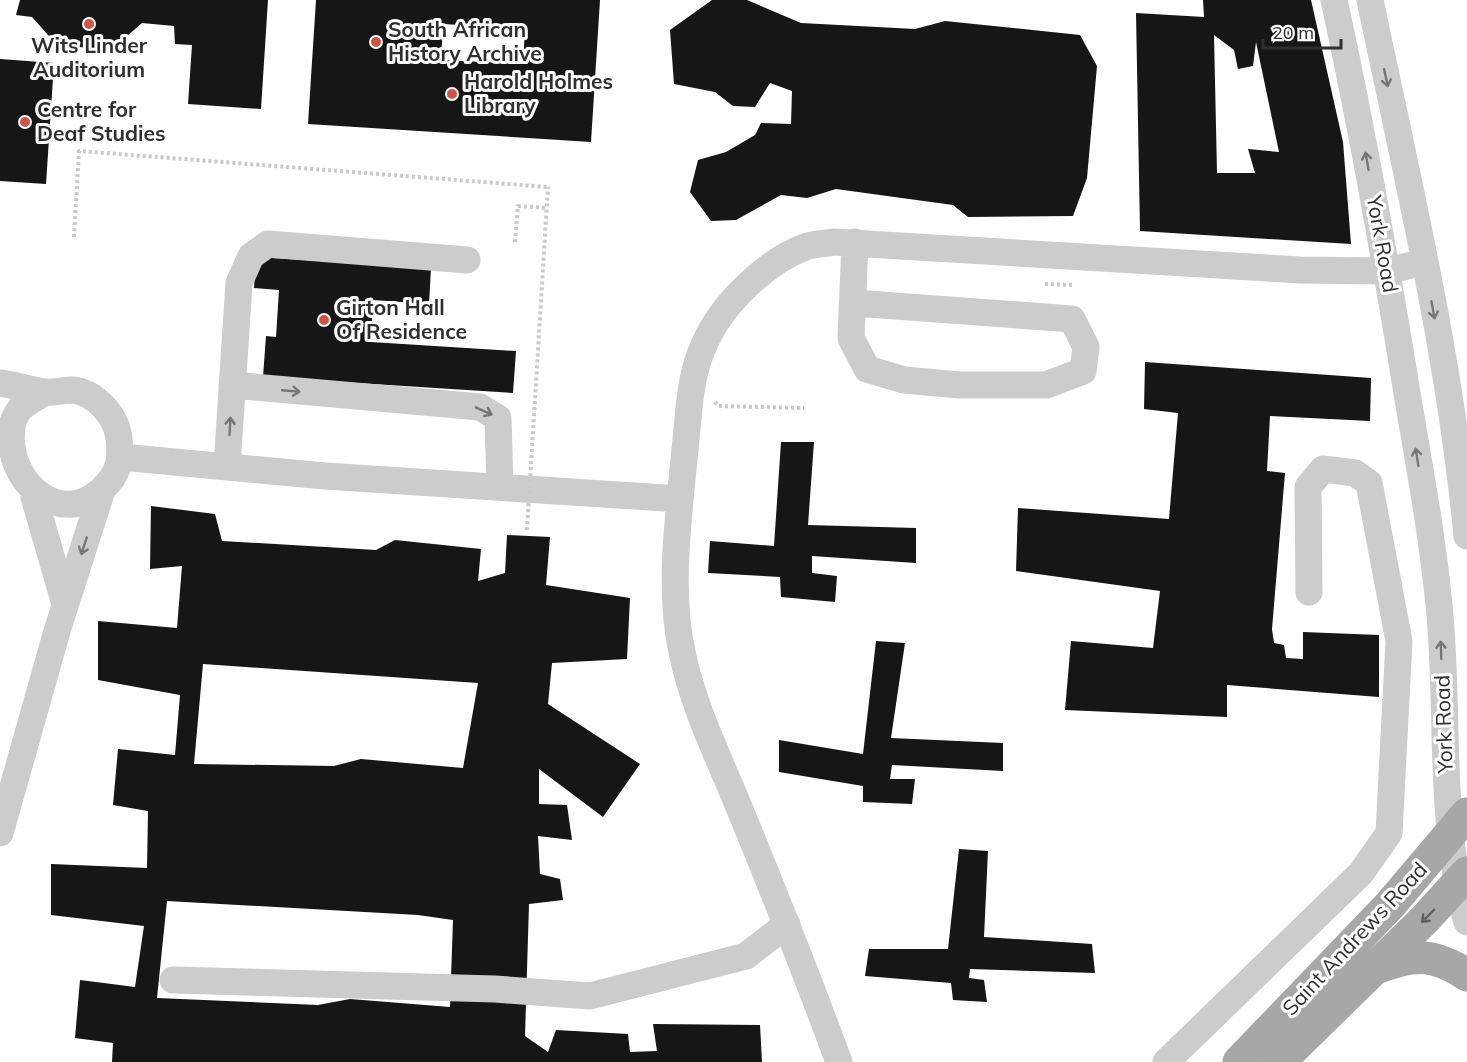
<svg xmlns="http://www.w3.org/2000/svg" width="1467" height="1062" viewBox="0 0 1467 1062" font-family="Mulish,sans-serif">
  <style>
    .building { fill: #161616; fill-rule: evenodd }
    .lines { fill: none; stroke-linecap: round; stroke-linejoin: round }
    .path { stroke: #c9c9c9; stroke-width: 4; stroke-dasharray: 3 3; stroke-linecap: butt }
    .minor { stroke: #ccc; stroke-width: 27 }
    .major { stroke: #a7a7a7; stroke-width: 33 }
    .path-bridge { stroke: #c9c9c9; stroke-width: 4; stroke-dasharray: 3 3; stroke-linecap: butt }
    .oneway { stroke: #767676 }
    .oneway2 { stroke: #5f5f5f }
    .poi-dot { fill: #d05446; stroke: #fff; stroke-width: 2 }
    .labels { text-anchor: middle; stroke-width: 6; stroke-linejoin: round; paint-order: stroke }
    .poi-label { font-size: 21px; font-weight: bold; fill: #2f2f2f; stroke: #fff; text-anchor: start }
    .street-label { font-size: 21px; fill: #2f2f2f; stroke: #fff }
  </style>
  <rect width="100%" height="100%" fill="#fff"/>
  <!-- building -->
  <path class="building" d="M20,0H268L261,109L188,104L192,45L175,44L174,26L142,23L111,50L57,45L32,17L16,15Z
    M316,0H600L591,142L308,124ZM443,24L525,29L523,64L441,60Z
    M712,0H747L801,23L915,29L945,21L1080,35L1097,66L1087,178L1073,216L968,217L953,205L836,189L807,198L781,195L736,220L711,221L690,192L698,160L726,152L755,135L761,123L791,124L792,91L770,83L755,107L733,106L715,92L674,84L670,30Z
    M1203,0H1311L1343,142L1351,244L1140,231L1136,13L1204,17ZM1214,35L1234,50L1238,69L1253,66L1256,42L1279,152L1248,149L1255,173H1217Z
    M0,59L54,63L46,184L0,181Z
    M256,257L431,268L429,304L373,300L371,342L516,351L513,393L263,377L266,336L276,337L279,290L254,288Z
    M1145,362L1371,378L1370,421L1270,416L1267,471L1285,473L1272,629L1274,643L1284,645L1286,658L1303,659V632L1379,635V697L1227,685V717L1065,710L1071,641L1153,648L1160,591L1016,571L1018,508L1169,519L1178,413L1144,409Z
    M781,442H814L808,525L916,528V563L812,556V573L837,576L835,602L781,597L780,577L708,573L710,541L774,546Z
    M151,506L215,514L222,541L376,550L395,540L481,549L478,581L505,573L507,535L550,537L546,585L630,598L627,659L552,663L548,704L640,764L603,817L539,769V804L567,805L572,840L538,836L540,874L560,879L563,900L529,904L525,1036L548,1052L556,1030L628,1034L630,1052L657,1051L653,1024L760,1025L762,1062H112L113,1043L75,1038L80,980L135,987L144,926L51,915V864L147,868L148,811L113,805L118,749L175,755L180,695L98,680V621L177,628L182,566L150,569ZM203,664L478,683L463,768L361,759L334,766L194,764ZM167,901L418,915L453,920L450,1007L350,999L318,1005L157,998Z
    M876,641L905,643L891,738L1003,743V771L892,765L890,779H915L912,804L863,802V786L779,772V740L863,754Z
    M959,849L988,851L984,937L1092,944L1095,973L970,969L969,978L984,980L987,1002L953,1000L951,983L865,976L869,949H948Z"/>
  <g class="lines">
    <!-- path -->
    <path class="path" d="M74,237L79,151L548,187
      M515,242L518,206L547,208
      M1045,284L1073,285
      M715,402L718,406L804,408"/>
    <!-- minor -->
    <path class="minor" d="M1334,0C1362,128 1385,258 1406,387C1418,460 1432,532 1439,605C1450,711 1437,819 1467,922
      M1370,0C1407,177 1450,355 1467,536
      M854,303L1072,319L1086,347L1083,371L1046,385H960L904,380L867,369L851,338L855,242
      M0,383C15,385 30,390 45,392C54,393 63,390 72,390C96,392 117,417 119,439C121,455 120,469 109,482C65,537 0,480 13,422C15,417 18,410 22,407C29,401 37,397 45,392
      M232,385L480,407L498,418L500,487
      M121,457L325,476L680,499
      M227,467L239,283L251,256L268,244L467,260
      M34,497L65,604
      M0,833L57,631L102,490
      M173,980L495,989L590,996L746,956L787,924
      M839,1062C808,978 775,895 741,812C720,760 693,707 682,652C668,589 679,513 685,449C689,414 689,377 704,345C721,305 765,262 805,247C813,244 824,244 833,242L1300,270L1387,271L1424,262
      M1166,1062L1361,873L1389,833L1399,641L1369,483L1355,473L1323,469L1308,487L1309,592"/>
    <!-- major -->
    <path class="major" d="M1376,968C1414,954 1432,952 1467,975
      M1239,1062L1390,905L1467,814
      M1279,1062L1425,919L1467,873"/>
    <!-- path-bridge -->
    <path class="path-bridge" d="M527,530L548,187"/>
  </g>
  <!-- one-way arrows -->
  <defs><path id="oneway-shaft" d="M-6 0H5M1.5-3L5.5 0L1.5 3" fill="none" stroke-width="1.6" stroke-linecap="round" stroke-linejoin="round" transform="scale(1.5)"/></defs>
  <g class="oneway">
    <use href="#oneway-shaft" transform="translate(1386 78) rotate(78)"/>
    <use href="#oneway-shaft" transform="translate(1367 161) rotate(-100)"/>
    <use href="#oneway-shaft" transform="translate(1433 310) rotate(80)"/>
    <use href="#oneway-shaft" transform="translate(291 391) rotate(5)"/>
    <use href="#oneway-shaft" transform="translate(484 411) rotate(24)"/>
    <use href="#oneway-shaft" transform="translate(230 426) rotate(-87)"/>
    <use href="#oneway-shaft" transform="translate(1417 457) rotate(-99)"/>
    <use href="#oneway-shaft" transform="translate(84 546) rotate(108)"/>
    <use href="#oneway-shaft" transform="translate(1441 650) rotate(-92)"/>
  </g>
  <use class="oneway2" href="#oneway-shaft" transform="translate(1428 916) rotate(134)"/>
  <!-- markers -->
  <g class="poi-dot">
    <circle cx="89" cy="24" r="6"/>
    <circle cx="376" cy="42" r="6"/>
    <circle cx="452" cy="94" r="6"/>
    <circle cx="25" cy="122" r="6"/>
    <circle cx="324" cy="320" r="6"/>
  </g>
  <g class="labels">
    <!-- poi labels -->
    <g class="poi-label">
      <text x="388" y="37">South African<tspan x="388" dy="24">History Archive</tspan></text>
      <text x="89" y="53" text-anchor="middle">Wits Linder<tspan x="89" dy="24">Auditorium</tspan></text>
      <text x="464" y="89">Harold Holmes<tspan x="464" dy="24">Library</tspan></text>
      <text x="37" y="117">Centre for<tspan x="37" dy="24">Deaf Studies</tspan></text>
      <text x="336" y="315">Girton Hall<tspan x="336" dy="24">Of Residence</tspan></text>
    </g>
    <!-- street labels -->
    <g class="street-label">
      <text transform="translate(1382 244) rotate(80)" y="7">York Road</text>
      <text transform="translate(1444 724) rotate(-92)" y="7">York Road</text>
      <text transform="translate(1355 939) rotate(-47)" y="7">Saint Andrews Road</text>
    </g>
  </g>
  <!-- scale -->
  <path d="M1263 39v9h78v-9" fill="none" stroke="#2f2f2f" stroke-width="3"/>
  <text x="1272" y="39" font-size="18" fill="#2f2f2f" stroke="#ffffff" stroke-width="4.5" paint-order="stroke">20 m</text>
</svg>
